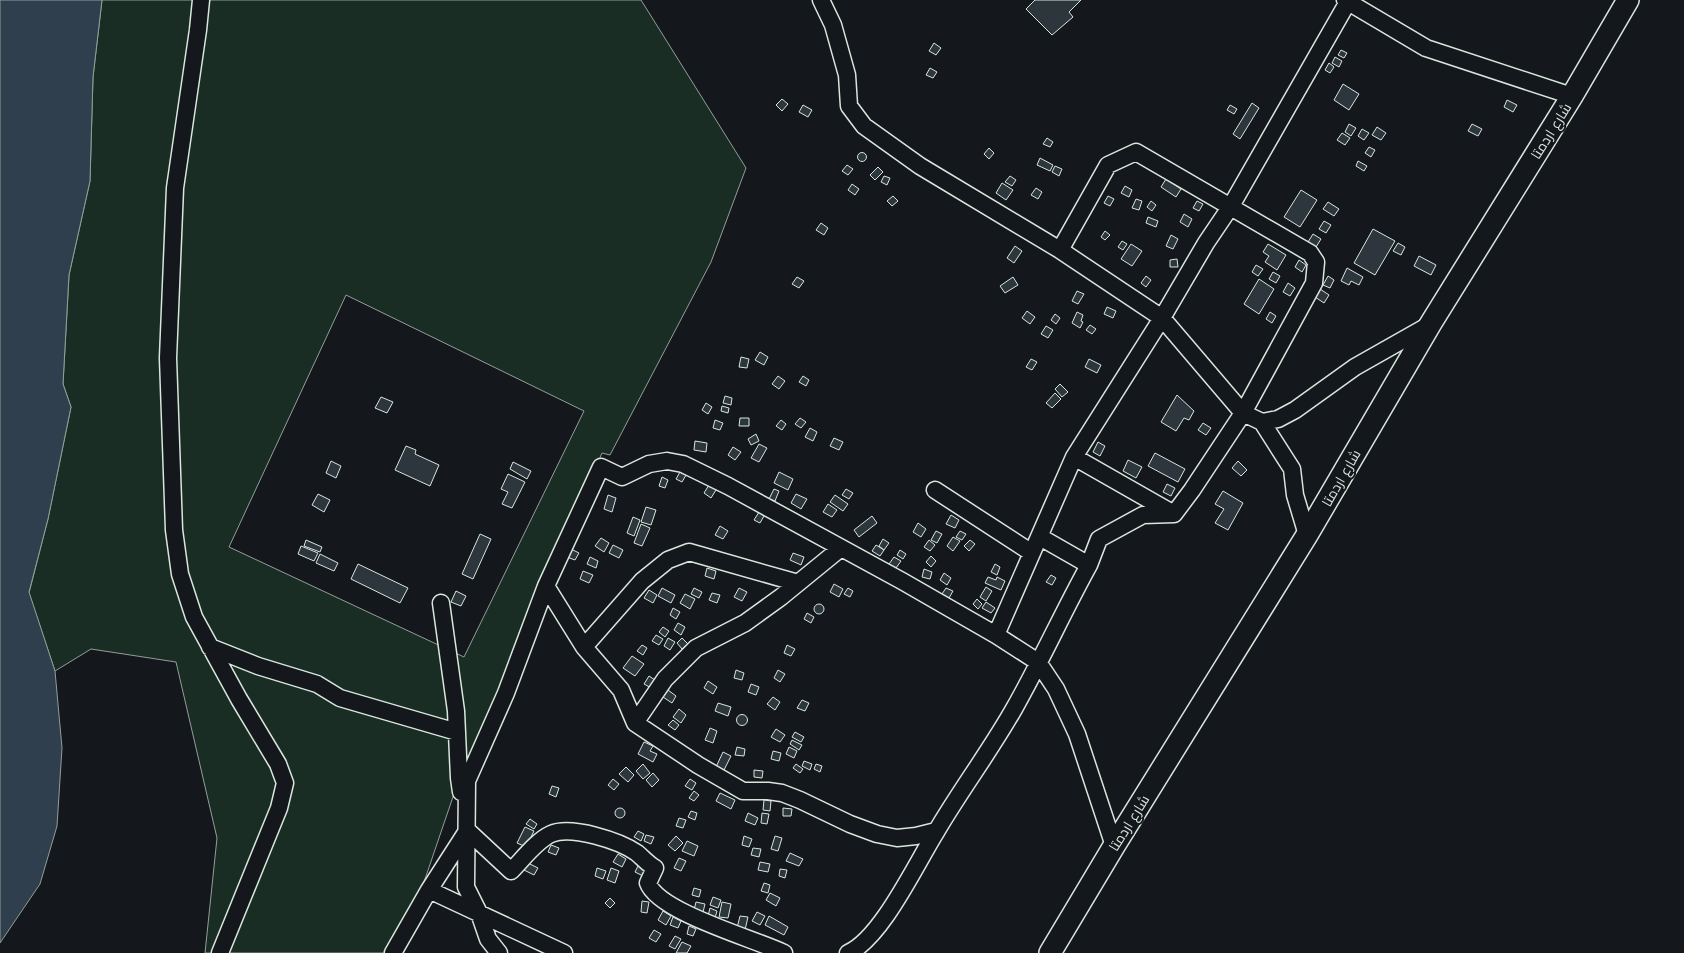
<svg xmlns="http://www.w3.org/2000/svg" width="1684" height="953" viewBox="0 0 1684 953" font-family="Jost,Cairo,sans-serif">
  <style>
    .green { fill: #1a2d24; stroke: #939e99; fill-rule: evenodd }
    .water { fill: #2f3f4d; stroke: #939e99 }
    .building { fill: #2c363c; stroke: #d8e6dc }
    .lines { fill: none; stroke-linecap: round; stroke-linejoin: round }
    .minor-casing { stroke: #d8e6dc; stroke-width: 19 }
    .major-casing { stroke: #d8e6dc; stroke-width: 24 }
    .minor { stroke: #14181c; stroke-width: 16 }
    .major { stroke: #14181c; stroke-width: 21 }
    .labels { text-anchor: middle; stroke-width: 4; stroke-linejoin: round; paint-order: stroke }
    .street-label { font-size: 14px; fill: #d8e6dc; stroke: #14181c }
  </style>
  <rect width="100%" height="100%" fill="#14181c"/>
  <!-- green -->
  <path class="green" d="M102,0H641L746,168L711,262L610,455L602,453L542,586L501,695L456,788L424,882L384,953H205L217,838L176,662L91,649L55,671L29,593L48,519L71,407L63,384L69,275L90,181L93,77ZM346,295L584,411L464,657L229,547Z"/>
  <!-- water -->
  <path class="water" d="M0,0H102L93,77L90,181L69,275L63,384L71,407L48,519L29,592L55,671L62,748L57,826L40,884L0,943Z"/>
  <!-- building -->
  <path class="building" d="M1035,0H1081L1069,12L1073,17L1052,35L1026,9Z
    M934,43L941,48L936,55L929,51Z
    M1341,50L1347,53L1344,58L1338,55Z
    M1335,57L1342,61L1339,67L1332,63Z
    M1329,63L1334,67L1330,73L1325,70Z
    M930,68L937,72L933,78L926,75Z
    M1343,84L1359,94L1349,110L1334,100Z
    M782,99L788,104L782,111L776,105Z
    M1507,100L1517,105L1513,112L1504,107Z
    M1252,103L1259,108L1240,139L1233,134Z
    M803,105L812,110L808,117L799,112Z
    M1230,105L1237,109L1234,114L1227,110Z
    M1349,124L1356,128L1351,136L1345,132Z
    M1472,124L1482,129L1478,136L1468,131Z
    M1377,127L1386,133L1381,140L1372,135Z
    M1362,129L1369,133L1364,140L1358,136Z
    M1342,133L1350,138L1345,145L1337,140Z
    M1047,138L1053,142L1050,147L1043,144Z
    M1369,147L1375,150L1371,157L1365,153Z
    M989,148L994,153L989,159L984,154Z
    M857.5 157a4.5 4.5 0 1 1 9 0a4.5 4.5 0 1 1-9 0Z
    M1040,158L1053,165L1050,171L1037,165Z
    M1358,161L1367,166L1364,171L1356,166Z
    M847,165L853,169L848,175L842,171Z
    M1055,166L1062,169L1059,176L1052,172Z
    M878,167L883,172L875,180L870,175Z
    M884,176L890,178L887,185L881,182Z
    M1010,176L1016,180L1012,186L1005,182Z
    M1166,179L1181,189L1176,197L1161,187Z
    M1002,183L1013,190L1006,200L996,193Z
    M852,184L859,189L855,195L848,190Z
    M1125,186L1132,190L1129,197L1121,193Z
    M1036,188L1042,192L1038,199L1031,195Z
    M1301,190L1317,200L1300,227L1284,217Z
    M893,196L898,201L892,206L887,201Z
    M1108,196L1114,199L1110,206L1104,203Z
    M1136,199L1142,201L1139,210L1132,208Z
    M1151,201L1156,205L1152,211L1147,207Z
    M1197,201L1203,204L1199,211L1193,208Z
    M1328,202L1339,209L1334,216L1323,209Z
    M1184,214L1192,219L1188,227L1180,222Z
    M1148,217L1158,221L1156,227L1146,223Z
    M1324,221L1331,225L1326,233L1319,229Z
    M821,223L828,228L824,235L816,230Z
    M1373,229L1395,241L1375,275L1354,263Z
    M1105,231L1110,235L1105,240L1101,237Z
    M1313,234L1321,239L1316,247L1308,242Z
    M1171,235L1178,239L1173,249L1166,246Z
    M1122,241L1127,244L1123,250L1118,247Z
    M1398,243L1405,247L1401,255L1393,251Z
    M1131,244L1142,251L1132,266L1121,259Z
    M1268,244L1286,255L1277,270L1265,262L1269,256L1263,252Z
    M1015,246L1022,251L1014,263L1007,258Z
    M1419,256L1436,265L1431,275L1414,266Z
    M1177,259L1178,267H1170V260Z
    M1299,260L1306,265L1302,272L1295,267Z
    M1256,265L1263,269L1258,276L1252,272Z
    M1347,268L1363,277L1359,285L1351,281L1349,285L1341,281Z
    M1273,272L1280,276L1276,283L1269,279Z
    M1146,276L1151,280L1146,287L1141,283Z
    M1328,276L1334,280L1330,288L1323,285Z
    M797,277L804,281L799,288L792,284Z
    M1013,277L1018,285L1005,293L1000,286Z
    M1259,279L1274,289L1259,314L1244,304Z
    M1288,283L1295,288L1290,296L1283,292Z
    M1320,289L1329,295L1324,303L1315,297Z
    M1077,291L1084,294L1078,304L1072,301Z
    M1107,307L1116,311L1113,318L1104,314Z
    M1027,311L1035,317L1030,324L1022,318Z
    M1077,312L1083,315L1081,321L1083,322L1080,328L1072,323Z
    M1270,312L1276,316L1272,323L1266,319Z
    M1055,314L1060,318L1056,324L1051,320Z
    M1090,325L1096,329L1092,334L1086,330Z
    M1046,326L1053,330L1048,338L1041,334Z
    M760,352L768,357L764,365L755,360Z
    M741,357L749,359L747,368L739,367Z
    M1031,359L1037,362L1032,370L1026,367Z
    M1089,359L1101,365L1097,373L1085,367Z
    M778,376L785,381L779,389L772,384Z
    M803,376L809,380L806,386L799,382Z
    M1060,384L1068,392L1062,397L1055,389Z
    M1055,393L1061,399L1052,408L1046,403Z
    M1177,395L1194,411L1189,420L1184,418L1176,431L1161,422Z
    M725,396L732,398L731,405L723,403Z
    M381,397L393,402L387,413L375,408Z
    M706,403L712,407L708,414L702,410Z
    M722,406L729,408L728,413L721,411Z
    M740,418H749V426H739Z
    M800,418L806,422L801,428L795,424Z
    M715,420L723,423L720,430L713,428Z
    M781,420L786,424L782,430L776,426Z
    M1203,423L1211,428L1206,435L1198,430Z
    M810,428L817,432L813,441L805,437Z
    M756,434L759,441L751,445L748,439Z
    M834,438L843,442L839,450L830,446Z
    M695,441L707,443L706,452L694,450Z
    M1098,442L1105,446L1100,456L1093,452Z
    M759,444L767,448L759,462L751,458Z
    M406,446L416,450L415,454L439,465L430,486L395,470Z
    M733,447L741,452L735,460L728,455Z
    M1155,453L1185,469L1178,482L1148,466Z
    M1128,460L1142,467L1136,478L1123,471Z
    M331,461L341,466L336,478L326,473Z
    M1238,461L1247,470L1241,476L1232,468Z
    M513,462L531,471L527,479L510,469Z
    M680,472L686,475L682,482L676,479Z
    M779,472L793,479L788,490L774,483Z
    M508,474L525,482L512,508L502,504L508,492L501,489Z
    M662,477L668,480L665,488L659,486Z
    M1167,484L1175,488L1171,496L1163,492Z
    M709,485L716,490L711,498L704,493Z
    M774,489L779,491L775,501L769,499Z
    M846,489L853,493L849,499L842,495Z
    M1223,491L1243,503L1228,530L1215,523L1224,509L1215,504Z
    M318,494L330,500L324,512L312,505Z
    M796,494L807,499L801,509L791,503Z
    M608,495L616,498L612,512L604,509Z
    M835,495L848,504L843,511L830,502Z
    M828,504L837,510L832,517L823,512Z
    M646,507L656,510L651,525L641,522Z
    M759,512L764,516L760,523L754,520Z
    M951,515L959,520L955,528L946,524Z
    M872,516L877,523L859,537L854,530Z
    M633,517L640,520L634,536L627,533Z
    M918,523L926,529L921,537L913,532Z
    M641,524L650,528L642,546L634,543Z
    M720,526L728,531L723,539L715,535Z
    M936,531L942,534L937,543L931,540Z
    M960,531L966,534L962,540L956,537Z
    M480,534L491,539L473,579L462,574Z
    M953,537L960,541L953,551L947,546Z
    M601,538L609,543L604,552L595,546Z
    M883,539L889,543L884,550L879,546Z
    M306,540L322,547L320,552L304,546Z
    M929,540L935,545L930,551L924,547Z
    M970,540L975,544L969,551L964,546Z
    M613,545L623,550L619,558L609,553Z
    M876,545L884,550L880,556L872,551Z
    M301,546L318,553L314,561L298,554Z
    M571,549L579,553L575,560L567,557Z
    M900,550L906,554L903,559L897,555Z
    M793,553L804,557L801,565L790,560Z
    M320,554L338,563L334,571L316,563Z
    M931,556L936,561L931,567L926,562Z
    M590,557L598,561L596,568L587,564Z
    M894,557L901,561L896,568L889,564Z
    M358,564L408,588L400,603L351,579Z
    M995,564L1000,567L997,575L991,572Z
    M707,568L716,571L714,579L705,576Z
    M924,569L932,572L930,579L922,577Z
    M583,571L593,575L589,583L580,579Z
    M944,573L951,578L947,585L940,580Z
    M1051,575L1056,578L1052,585L1046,582Z
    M988,577L996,580L997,577L1005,581L1001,590L985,583Z
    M834,584L843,589L839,597L830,592Z
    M986,587L992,591L986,601L980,597Z
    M662,588L675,595L671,603L658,596Z
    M694,588L702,592L699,598L691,594Z
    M739,588L747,592L742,601L734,597Z
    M848,588L853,591L850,597L844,594Z
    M946,588L953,591L949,598L942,594Z
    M649,590L657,595L653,603L644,598Z
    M456,591L466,596L461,606L451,602Z
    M712,593L720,595L717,603L709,600Z
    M685,594L695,599L690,609L680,603Z
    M977,599L982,604L978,609L973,604Z
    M986,602L995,608L991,613L982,608Z
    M814 609a5 5 0 1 1 10 0a5 5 0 1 1-10 0Z
    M673,608L680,612L676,619L670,615Z
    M807,613L814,617L811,623L804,619Z
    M678,623L685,627L681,635L674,630Z
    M663,627L669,631L665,637L659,632Z
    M656,635L663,639L659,645L652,641Z
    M668,638L675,642L670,650L664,646Z
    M682,638L688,644L682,649L677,643Z
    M642,645L647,648L643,655L637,651Z
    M787,645L795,649L791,656L784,653Z
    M632,656L644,664L635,676L623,668Z
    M736,670L744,673L742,680L734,678Z
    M778,670L785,674L780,682L774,678Z
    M649,676L658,682L653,689L644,684Z
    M708,681L717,687L713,694L704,688Z
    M751,684L759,687L756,695L748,692Z
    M668,690L676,696L672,703L663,697Z
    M773,697L780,702L775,710L767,704Z
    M802,700L809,703L805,711L797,708Z
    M718,703L731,707L728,716L715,711Z
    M679,709L686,715L681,723L673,717Z
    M736.5 720a5.5 5.5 0 1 1 11 0a5.5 5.5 0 1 1-11 0Z
    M673,720L679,725L675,730L668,725Z
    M710,728L717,731L713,743L705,740Z
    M776,729L785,735L780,742L771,737Z
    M795,732L804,737L801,742L792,737Z
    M792,740L802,745L799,750L790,744Z
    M644,742L653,746L650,751L657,754L653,762L638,754Z
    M737,747L745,749L744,756L735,755Z
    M789,747L797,751L794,758L786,754Z
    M773,751L781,753L779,761L771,759Z
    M723,752L731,756L724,770L716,767Z
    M804,761L812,764L810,770L802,766Z
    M643,764L650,773L643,779L636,771Z
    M796,764L803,769L800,773L793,768Z
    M816,764L822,766L820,772L814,769Z
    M626,767L634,775L628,782L619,774Z
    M754,770L763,771L762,778L754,777Z
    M653,773L659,780L652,787L646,780Z
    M613,779L619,784L614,790L608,785Z
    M690,779L696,783L692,790L685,786Z
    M552,786L559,788L556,797L549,794Z
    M694,791L699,795L694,801L689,798Z
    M720,793L735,800L731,809L716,801Z
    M764,800L771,801L770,811L763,810Z
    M783,808L792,809L791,816H783Z
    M615 813a5 5 0 1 1 10 0a5 5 0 1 1-10 0Z
    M691,811L697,813L695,820L688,817Z
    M748,813L758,818L755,825L745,821Z
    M762,813L769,814L767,824L761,823Z
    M679,818L686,820L683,828L676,826Z
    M530,819L537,824L534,829L526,824Z
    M525,827L534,831L526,847L517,843Z
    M638,831L644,834L641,841L634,837Z
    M646,835L654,837L651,844L644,841Z
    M676,836L683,843L675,851L668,845Z
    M744,836L752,839L749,847L742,845Z
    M775,836L782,838L778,851L771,849Z
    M687,841L698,846L694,856L682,851Z
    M551,845L559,848L556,855L548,852Z
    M753,848L761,849L759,857L751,855Z
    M790,853L803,859L799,866L786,861Z
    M618,854L626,859L622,867L613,862Z
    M679,858L686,861L681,871L674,868Z
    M526,862L538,868L534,875L522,869Z
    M760,862L770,864L768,872L758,870Z
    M639,864L647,868L643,876L635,872Z
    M597,868L606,871L603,879L595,876Z
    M611,868L619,871L615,883L607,880Z
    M780,869L787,870L785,878L779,876Z
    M764,883L770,885L768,893L761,891Z
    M694,888L701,890L699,897L692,895Z
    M770,893L780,898L776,906L766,900Z
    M713,897L721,900L718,908L710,905Z
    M610,898L615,903L610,908L605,903Z
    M642,901L649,902L647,913L641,912Z
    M696,902L705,904L703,912L694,910Z
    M722,902L731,904L728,918L719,917Z
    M710,908L717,911L715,918L708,916Z
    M663,911L671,916L666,925L658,920Z
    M757,912L765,916L760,925L752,921Z
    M740,916L748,917L745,930L737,928Z
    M769,916L788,927L784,935L765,925Z
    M673,917L681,921L678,928L670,925Z
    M689,926L696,929L693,936L687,934Z
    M654,930L661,934L656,942L649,938Z
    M675,936L681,939L675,949L669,946Z
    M682,942L691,946L687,953H676Z"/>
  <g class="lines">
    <defs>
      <path id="minor" d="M201,0L198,30L175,188L168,358L174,530L180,574L194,617L239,699L278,764L285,783L279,808L220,953
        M821,0L833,25L847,75L849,106L864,126L920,166L1060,250L1162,318L1243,413L1262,422L1278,419L1295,410L1355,367L1431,324
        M1345,0L1426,48L1572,96
        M1060,250L1108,165L1136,152L1310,253L1316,262L1314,283L1243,413L1192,490L1174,514L1074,457
        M1262,422L1292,469L1295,495L1307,535
        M935,490L1032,553
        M1089,565L1099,539L1143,515L1174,514
        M546,586L584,647L621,690L635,723L698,765L743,791H768L782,793L800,800L850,824L877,834L897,838L916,836L936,831
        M441,603L456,711L459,778L461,792
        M996,635L1074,457L1162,318L1206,243L1231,206L1349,0
        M210,647L258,666L317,684L340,698L457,732
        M584,647L642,581L668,560L689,552L798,583
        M635,723L665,679L696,648L745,623L781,597L841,548
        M467,830L511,871C523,859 536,841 551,834C571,825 620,841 637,853C643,858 648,864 655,868L648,883C658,912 755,939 784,953
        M429,890L564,953
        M393,953L429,890L467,831
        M499,953L488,939L479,913L466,887L467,781L506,693L546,586L601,467L622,477L649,464L667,461L683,464L728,486L902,581L996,635L1038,662L1056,689L1077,734L1114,846
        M848,953C881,939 916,864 936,832C961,789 991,750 1015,707C1041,661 1063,612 1089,565L1040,537"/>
      <path id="major" d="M1050,953L1114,846L1307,535L1431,323L1572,96L1628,0"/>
    </defs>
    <!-- minor casing -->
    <use href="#minor" class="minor-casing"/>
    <!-- major casing -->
    <use href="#major" class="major-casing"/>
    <!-- minor -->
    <use href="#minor" class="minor"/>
    <!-- major -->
    <use href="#major" class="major"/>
  </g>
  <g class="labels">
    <!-- street labels -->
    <g class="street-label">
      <text transform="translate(1551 131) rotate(-58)" y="5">شارع اردمتا</text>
      <text transform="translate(1341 478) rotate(-60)" y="5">شارع اردمتا</text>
      <text transform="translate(1129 823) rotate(-58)" y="5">شارع اردمتا</text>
    </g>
  </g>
</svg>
